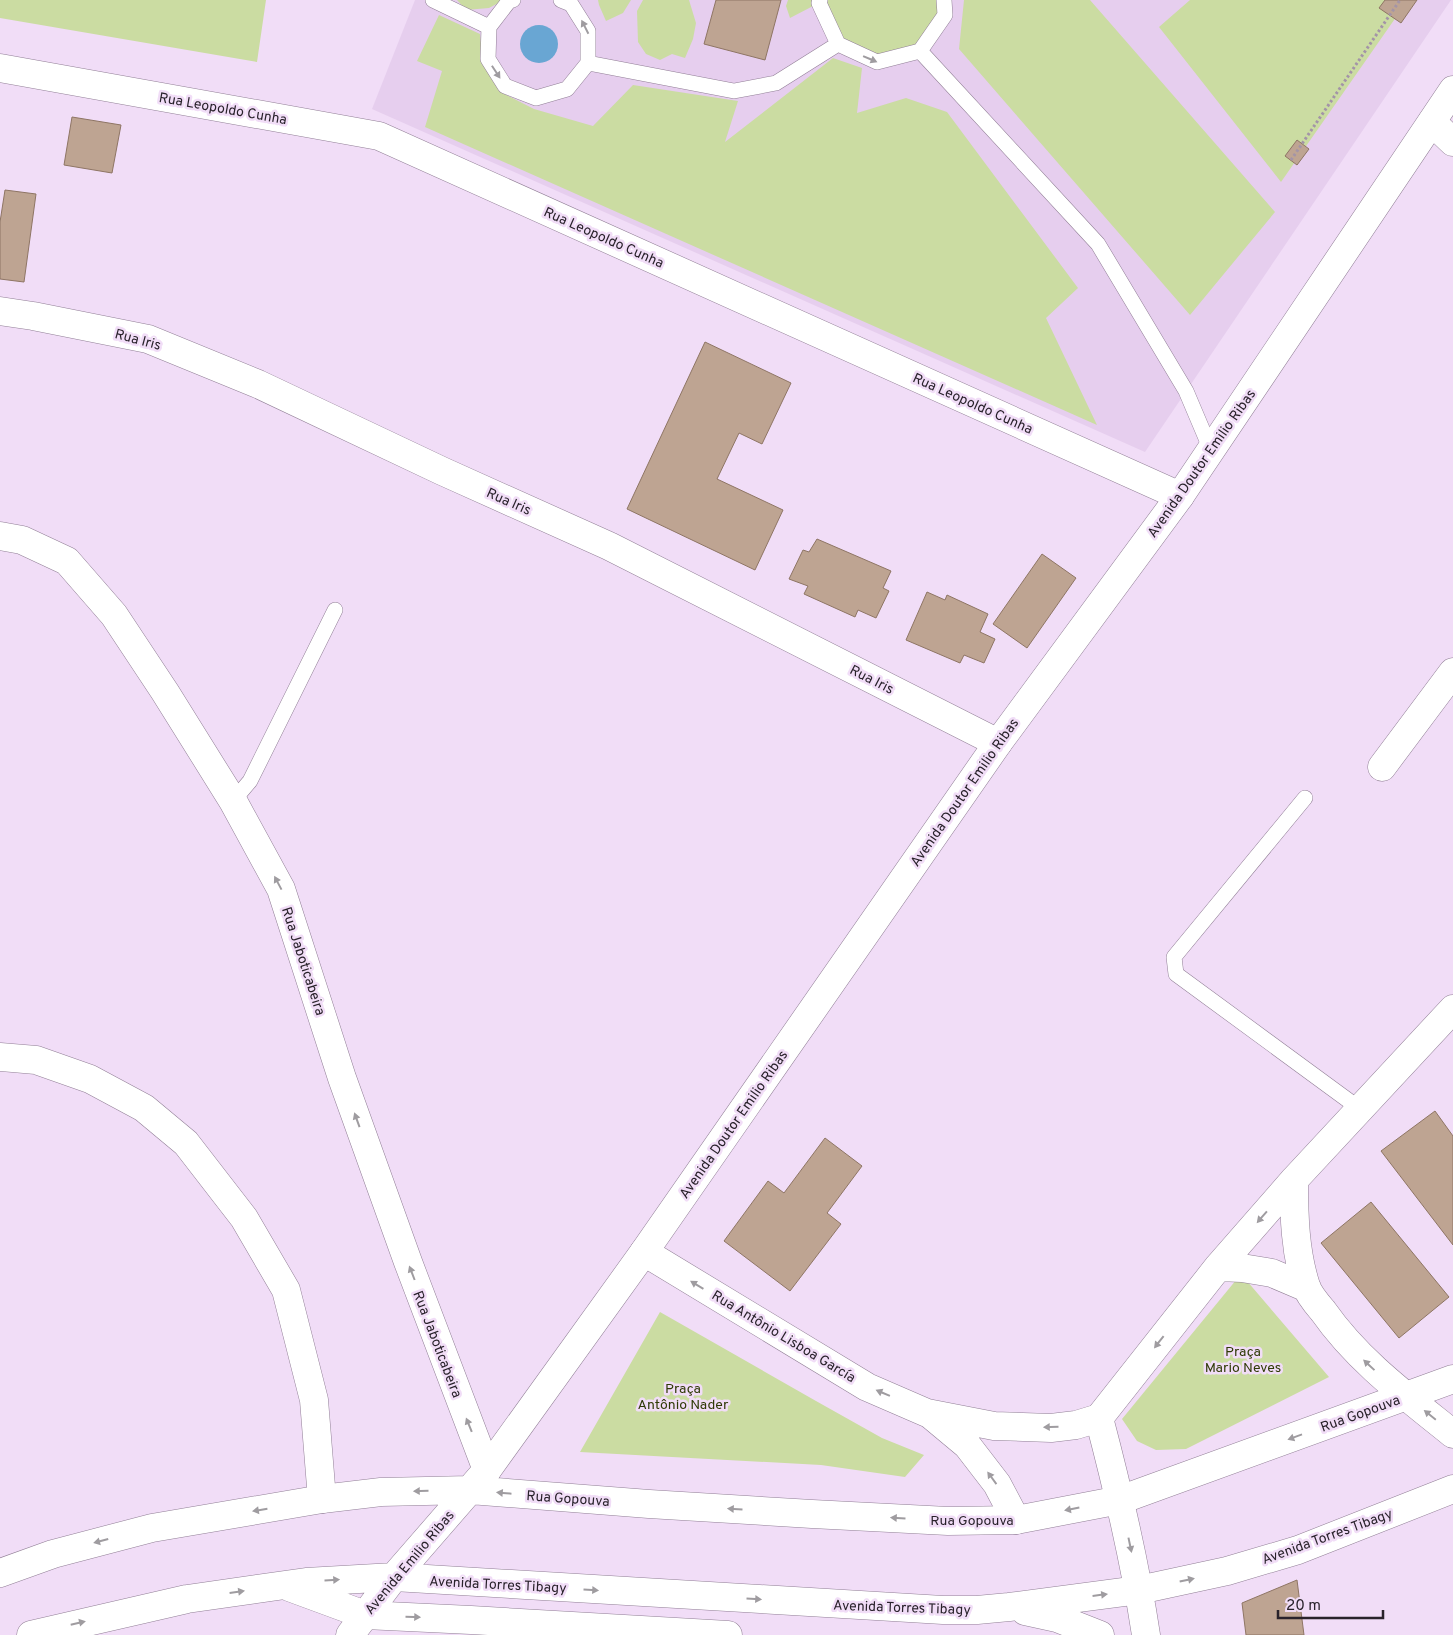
<svg xmlns="http://www.w3.org/2000/svg" width="1453" height="1635" viewBox="0 0 1453 1635" font-family="Overpass,sans-serif">
  <style>
    .built { fill: #e6ceee }
    .green { fill: #cbdca2 }
    .water { fill: #69a6d3 }
    .building { fill: #bea492; stroke: #8e7564 }
    .lines { fill: none; stroke-linecap: round; stroke-linejoin: round }
    .service-casing { stroke: #917f96; stroke-width: 16 }
    .minor-casing { stroke: #917f96; stroke-width: 29 }
    .tertiary-casing { stroke: #917f96; stroke-width: 29 }
    .secondary-casing { stroke: #917f96; stroke-width: 29 }
    .path { stroke: #a394a7; stroke-width: 3; stroke-dasharray: 2.5 2.5; stroke-linecap: butt }
    .service { stroke: #fff; stroke-width: 15 }
    .minor { stroke: #fff; stroke-width: 28 }
    .tertiary { stroke: #fff; stroke-width: 28 }
    .secondary { stroke: #fff; stroke-width: 28 }
    .oneway { fill: #9f9ca0 }
    .labels { text-anchor: middle; stroke-width: 5; stroke-linejoin: round; paint-order: stroke }
    .street-label { font-size: 14px; fill: #29222b; stroke: #f1ddf7 }
    .park-label { font-size: 14px; fill: #2f3a06; stroke: #f1ddf7 }
  </style>
  <rect width="100%" height="100%" fill="#f1ddf7"/>
  <!-- built -->
  <path class="built" d="M415,0H1451L1145,452L372,109Z"/>
  <!-- green -->
  <path class="green" d="M0,0H266L257,62L0,18Z
    M457,0H504L489,8L466,10Z
    M598,0H631L623,13L606,21L599,5Z
    M643,0H689L696,23L693,39L685,58L672,54L660,60L646,54L638,42L637,11Z
    M788,0H816L815,5L790,18L786,6Z
    M825,0H940L941,15L918,45L876,58L842,41Z
    M964,0H1090L1275,212L1190,315L959,49Z
    M1190,0H1408L1281,182L1159,27Z
    M439,15L480,34L483,63L499,91L534,109L593,126L633,85L738,101L725,142L833,58L862,68L857,113L906,98L947,112L1078,288L1046,318L1097,425L425,127L442,71L417,61Z
    M1241,1274L1329,1377L1186,1449L1156,1450L1137,1441L1122,1419Z
    M660,1312L816,1401L882,1438L924,1455L905,1477L821,1465L580,1452Z"/>
  <!-- water -->
  <path class="water" d="M520 44a19 19 0 1 1 38 0a19 19 0 1 1-38 0Z"/>
  <!-- building -->
  <path class="building" d="M716,0H781L765,60L704,44Z
    M1385,0H1417L1401,23L1379,8Z
    M72,117L121,125L112,173L64,165Z
    M1297,140L1309,149L1297,165L1285,156Z
    M5,190L36,194L24,282L0,279V222Z
    M705,342L791,383L762,444L739,433L717,479L783,510L755,570L627,509Z
    M817,539L891,571L883,588L889,591L876,618L858,610L855,617L804,594L808,586L789,579L803,550L809,552Z
    M1042,554L1076,578L1027,648L993,624Z
    M927,592L945,600L947,595L988,614L980,632L995,639L984,663L964,655L960,663L906,640Z
    M1435,1111L1453,1136V1245L1381,1151Z
    M825,1138L862,1166L827,1213L841,1224L790,1291L724,1241L768,1181L784,1193Z
    M1371,1202L1449,1297L1399,1338L1321,1243Z
    M1297,1580L1304,1635H1246L1242,1603Z"/>
  <g class="lines">
    <defs>
      <path id="service" d="M433,0L489,27
        M513,0L509,1L489,27L488,59L505,86L536,98L567,89L588,63V31L571,4L561,0
        M820,0L819,3L838,44L877,62L920,51L945,15L944,0
        M920,51L1098,244L1186,391L1211,450
        M588,63L734,91L776,83L838,44
        M1305,798L1174,957L1176,974L1360,1109
        M233,801L250,781L335,610"/>
      <path id="minor" d="M1432,122L1453,142
        M0,311L33,316L148,339L258,384L442,471L609,546L998,743
        M0,536L22,540L67,561L114,615L165,692L233,801L281,889L342,1078L408,1262L487,1470
        M1382,767L1453,672
        M0,1057L36,1060L90,1079L144,1108L186,1143L244,1218L286,1290L314,1400L322,1499
        M1294,1180C1294,1216 1295,1252 1306,1286C1309,1295 1317,1304 1323,1311C1358,1361 1406,1396 1453,1434
        M1218,1267L1242,1268L1272,1273L1307,1288
        M1099,1418L1218,1267L1294,1180L1453,1009"/>
      <path id="tertiary" d="M0,68L379,136L1180,496
        M644,1252L867,1387L927,1413L994,1426L1051,1428L1076,1425L1099,1418C1118,1490 1135,1562 1146,1635
        M931,1415L967,1445L997,1484L1016,1520
        M365,1615L471,1620L728,1635"/>
      <path id="secondary" d="M0,1573L53,1554L152,1528L322,1499L381,1492L470,1490L649,1504L812,1514L948,1521L1016,1520L1120,1500L1453,1379
        M289,1587L365,1615
        M1025,1611L1057,1618L1100,1635
        M31,1635L187,1599L306,1582L394,1577L943,1610H977L1009,1607L1139,1590L1227,1571L1298,1550L1453,1489
        M350,1635L394,1577L487,1470L644,1252L998,743L1180,496L1453,90"/>
    </defs>
    <!-- service casing -->
    <use href="#service" class="service-casing"/>
    <!-- minor casing -->
    <use href="#minor" class="minor-casing"/>
    <!-- tertiary casing -->
    <use href="#tertiary" class="tertiary-casing"/>
    <!-- secondary casing -->
    <use href="#secondary" class="secondary-casing"/>
    <!-- path -->
    <path class="path" d="M1291,160L1400,0"/>
    <!-- service -->
    <use href="#service" class="service"/>
    <!-- minor -->
    <use href="#minor" class="minor"/>
    <!-- tertiary -->
    <use href="#tertiary" class="tertiary"/>
    <!-- secondary -->
    <use href="#secondary" class="secondary"/>
  </g>
  <!-- one-way arrows -->
  <defs><path id="oneway-solid" d="M-6-.8H1V-3.2L6.5 0L1 3.2V.8H-6Z" transform="scale(1.25)"/></defs>
  <g class="oneway">
    <use href="#oneway-solid" transform="translate(585 27) rotate(-117)"/>
    <use href="#oneway-solid" transform="translate(870 59) rotate(23)"/>
    <use href="#oneway-solid" transform="translate(496 72) rotate(57)"/>
    <use href="#oneway-solid" transform="translate(278 883) rotate(-118)"/>
    <use href="#oneway-solid" transform="translate(357 1120) rotate(-110)"/>
    <use href="#oneway-solid" transform="translate(1262 1217) rotate(131)"/>
    <use href="#oneway-solid" transform="translate(412 1273) rotate(-111)"/>
    <use href="#oneway-solid" transform="translate(697 1285) rotate(-149)"/>
    <use href="#oneway-solid" transform="translate(1159 1342) rotate(128)"/>
    <use href="#oneway-solid" transform="translate(1369 1365) rotate(-137)"/>
    <use href="#oneway-solid" transform="translate(883 1393) rotate(-157)"/>
    <use href="#oneway-solid" transform="translate(1430 1415) rotate(-141)"/>
    <use href="#oneway-solid" transform="translate(469 1425) rotate(-112)"/>
    <use href="#oneway-solid" transform="translate(1051 1427) rotate(178)"/>
    <use href="#oneway-solid" transform="translate(1295 1437) rotate(160)"/>
    <use href="#oneway-solid" transform="translate(992 1478) rotate(-126)"/>
    <use href="#oneway-solid" transform="translate(421 1491) rotate(179)"/>
    <use href="#oneway-solid" transform="translate(504 1493) rotate(-175)"/>
    <use href="#oneway-solid" transform="translate(735 1509) rotate(-177)"/>
    <use href="#oneway-solid" transform="translate(1072 1509) rotate(169)"/>
    <use href="#oneway-solid" transform="translate(260 1510) rotate(171)"/>
    <use href="#oneway-solid" transform="translate(898 1518) rotate(-177)"/>
    <use href="#oneway-solid" transform="translate(101 1541) rotate(165)"/>
    <use href="#oneway-solid" transform="translate(1130 1545) rotate(78)"/>
    <use href="#oneway-solid" transform="translate(332 1580) rotate(-3)"/>
    <use href="#oneway-solid" transform="translate(1187 1580) rotate(-12)"/>
    <use href="#oneway-solid" transform="translate(591 1590) rotate(3)"/>
    <use href="#oneway-solid" transform="translate(237 1592) rotate(-8)"/>
    <use href="#oneway-solid" transform="translate(1100 1595) rotate(-7)"/>
    <use href="#oneway-solid" transform="translate(754 1599) rotate(3)"/>
    <use href="#oneway-solid" transform="translate(413 1617) rotate(2)"/>
    <use href="#oneway-solid" transform="translate(78 1623) rotate(-13)"/>
  </g>
  <g class="labels">
    <!-- street labels -->
    <g class="street-label">
      <text transform="translate(223 108) rotate(10)" y="5">Rua Leopoldo Cunha</text>
      <text transform="translate(604 237) rotate(24)" y="5">Rua Leopoldo Cunha</text>
      <text transform="translate(138 339) rotate(15)" y="5">Rua Iris</text>
      <text transform="translate(973 403) rotate(24)" y="5">Rua Leopoldo Cunha</text>
      <text transform="translate(1201 463) rotate(-55)" y="5">Avenida Doutor Emilio Ribas</text>
      <text transform="translate(509 501) rotate(24)" y="5">Rua Iris</text>
      <text transform="translate(872 679) rotate(27)" y="5">Rua Iris</text>
      <text transform="translate(964 792) rotate(-55)" y="5">Avenida Doutor Emilio Ribas</text>
      <text transform="translate(304 961) rotate(72)" y="5">Rua Jaboticabeira</text>
      <text transform="translate(733 1124) rotate(-55)" y="5">Avenida Doutor Emilio Ribas</text>
      <text transform="translate(784 1336) rotate(31)" y="5">Rua Antônio Lisboa García</text>
      <text transform="translate(438 1344) rotate(69)" y="5">Rua Jaboticabeira</text>
      <text transform="translate(1360 1413) rotate(-20)" y="5">Rua Gopouva</text>
      <text transform="translate(568 1498) rotate(4)" y="5">Rua Gopouva</text>
      <text x="972" y="1525">Rua Gopouva</text>
      <text transform="translate(1327 1536) rotate(-20)" y="5">Avenida Torres Tibagy</text>
      <text transform="translate(409 1562) rotate(-50)" y="5">Avenida Emilio Ribas</text>
      <text transform="translate(498 1584) rotate(3)" y="5">Avenida Torres Tibagy</text>
      <text transform="translate(902 1607) rotate(2)" y="5">Avenida Torres Tibagy</text>
    </g>
    <!-- park labels -->
    <g class="park-label">
      <text x="1243" y="1356">Praça<tspan x="1243" dy="16">Mario Neves</tspan></text>
      <text x="683" y="1393">Praça<tspan x="683" dy="16">Antônio Nader</tspan></text>
    </g>
  </g>
  <!-- scale -->
  <path d="M1278 1610v8h105v-8" fill="none" stroke="#29222b" stroke-width="2.5"/>
  <text x="1286" y="1610" font-size="15" fill="#29222b" stroke="#f1ddf7" stroke-width="4" paint-order="stroke">20 m</text>
</svg>
